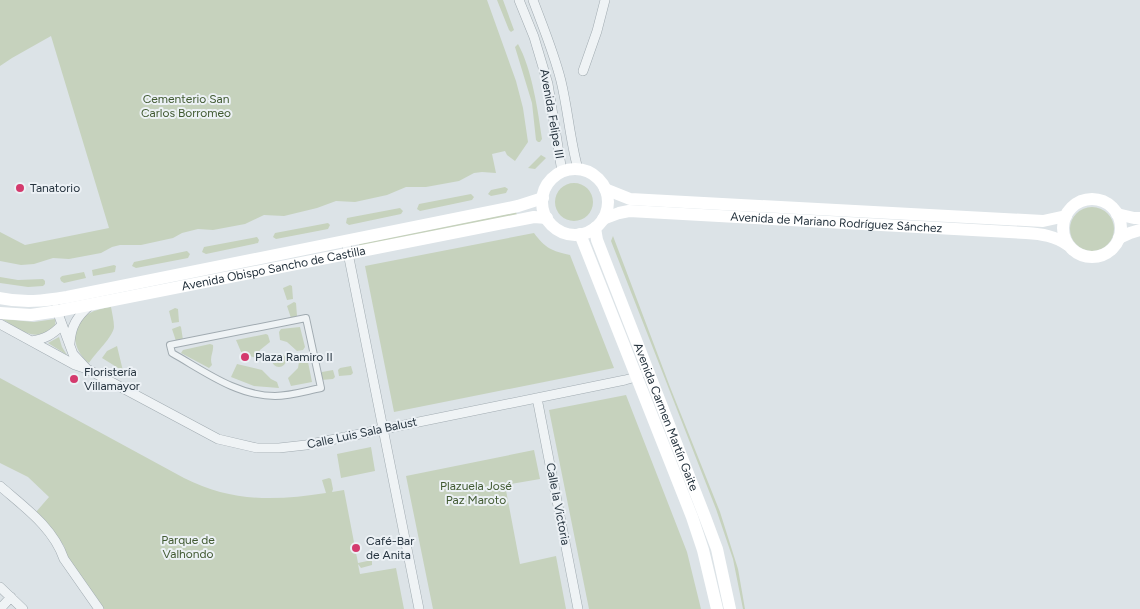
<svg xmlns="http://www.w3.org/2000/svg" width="1140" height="609" viewBox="0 0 1140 609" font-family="Figtree,sans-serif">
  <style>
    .green { fill: #c6d2bd }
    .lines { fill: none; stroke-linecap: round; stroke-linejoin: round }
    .pedestrian-casing { stroke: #a1abb1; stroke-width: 8 }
    .minor-casing { stroke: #a1abb1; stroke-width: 10 }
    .pedestrian { stroke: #eff3f5; stroke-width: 6 }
    .minor { stroke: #eff3f5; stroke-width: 9 }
    .secondary { stroke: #fff; stroke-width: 12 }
    .poi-dot { fill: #d43a6d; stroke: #ecf1f5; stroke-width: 2 }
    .labels { text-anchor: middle; stroke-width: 4; stroke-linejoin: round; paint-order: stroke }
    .park-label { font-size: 12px; fill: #415a32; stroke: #ecf1f5 }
    .street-label { font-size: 12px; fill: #25333e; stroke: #ecf1f5 }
    .poi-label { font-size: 12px; fill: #25333e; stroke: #ecf1f5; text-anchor: start }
  </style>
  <rect width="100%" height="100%" fill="#dce3e7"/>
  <!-- green -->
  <path class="green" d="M0,0H487L516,81L523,108L528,142L515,161L507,155L505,151L492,154L496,173L482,172L474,173L459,181L426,187H406L387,195L355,202L336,201L317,208L284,216L264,215L245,224L213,230L198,229L182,233L173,238L141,245H120L112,247L101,253L69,259L53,258L34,264L21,265L0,261V232L25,245L109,228L51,36L12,58L0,66Z
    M497,0H503L514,30L511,32L509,30Z
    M518,44C532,69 538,111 542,139L540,142H538L536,140L532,103L515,47Z
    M541,155L546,158L535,169L528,168Z
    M555 202a19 19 0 1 1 38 0a19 19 0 1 1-38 0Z
    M505,187L508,189L506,193L491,196L488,194L491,190Z
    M471,194L474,197L472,200L420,211L417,209L419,204Z
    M1070 229a22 22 0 1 1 44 0a22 22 0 1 1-44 0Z
    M400,208L403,211L401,214L349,225L346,223L347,218Z
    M516,212L517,215L360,246L359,244Z
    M328,223L330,225L328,229L276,239L273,237L275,233Z
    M534,233C545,248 552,251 570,255L614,368L394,412L365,266Z
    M613,236L670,387L720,512L738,569L745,609H743L733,559L716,509L611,241Z
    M257,237L259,240L258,243L206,254L202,252L204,247Z
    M187,251L190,254L188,258L136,268L132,266L134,262Z
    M114,265L116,266L115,272L93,276L92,270Z
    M84,272L86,278L64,283L61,281L60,278L62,276Z
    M0,277L18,280L43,279L45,281V284L43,286L28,287L0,283Z
    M290,285L292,286L293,299L287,300L283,288Z
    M294,302L296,303L297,316L291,318L287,306Z
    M111,307C112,313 114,321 114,327C113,337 96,352 89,363C73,351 68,326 88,314C95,310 103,308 111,307Z
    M175,308L178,309L179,322L172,323L169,311Z
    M2,319L34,322L55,319C56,325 55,327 50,330C32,342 18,328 2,319Z
    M180,326L181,327L183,340L176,341L172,329Z
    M300,327L305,347L303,350L297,351L287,342L280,340L279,332L281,329Z
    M266,334L268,335L270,342L260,350L257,358L242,354L236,340Z
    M59,337L62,347L67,355L48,343Z
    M210,344L213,345C214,352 209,357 212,365L209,368L181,353L183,350Z
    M117,346L123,371L102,358L107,351Z
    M272 360a7 7 0 1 1 14 0a7 7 0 1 1-14 0Z
    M306,360L308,362L312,382L291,386L288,378L298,368L299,362Z
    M237,364L262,370L271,379L277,382L279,388L254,386L231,377Z
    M351,366L353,373L351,375L339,376L338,370L340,368Z
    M333,370L335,377L333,379L321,380L320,374L322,372Z
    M0,378L184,478C231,502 275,501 326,493L322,480L329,478L331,479L333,489L332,492L344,490L358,563L372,560V565L361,568L358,564L360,574L396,568L404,609H103L67,558L64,546L45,521L36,512L49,497L28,477L0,463Z
    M626,395L687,552L701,609H589L549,410Z
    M371,447L375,471L341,478L337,454Z
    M534,450L540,479L505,485L520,564L556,556L566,609H433L406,476Z"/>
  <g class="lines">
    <defs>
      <path id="pedestrian" d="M306,318L321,388C306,391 290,396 275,396C237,396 204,371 172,353L170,345Z"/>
      <path id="minor" d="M519,0L534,37L548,84L562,172
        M533,0C543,27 554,53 561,81C568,110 570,140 578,169
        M583,71L597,31L605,0
        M347,248L419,609
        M56,308L73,354L87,369
        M0,324L75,365L87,369L218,439L257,448H279L306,445L625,380L636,377L641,374
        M31,341C45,339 52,335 62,325
        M70,343C71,326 77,317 89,306
        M537,398L578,609
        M0,486C24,507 53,527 64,559L99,609
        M0,587L23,609
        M0,609L11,597"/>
    </defs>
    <!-- pedestrian casing -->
    <use href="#pedestrian" class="pedestrian-casing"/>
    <!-- minor casing -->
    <use href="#minor" class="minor-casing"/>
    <!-- pedestrian -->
    <use href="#pedestrian" class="pedestrian"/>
    <!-- minor -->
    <use href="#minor" class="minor"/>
    <!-- secondary -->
    <g class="secondary">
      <circle cx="575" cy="202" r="33"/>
      <path d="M605,189L630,199L1043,221L1066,216"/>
      <circle cx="1092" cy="228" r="29"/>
      <path d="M1117,214L1134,218H1140"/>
      <path id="s1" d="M603,219L619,213L629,211L1026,233C1042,234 1055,236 1068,245"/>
      <path id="s2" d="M595,228L597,240L705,517L717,549L730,609"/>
      <path d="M580,234L692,517L703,550L717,609"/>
      <path d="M1119,238L1130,233L1140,230"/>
      <path d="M0,298C23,303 44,301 67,297L518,206L543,198"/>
      <path id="s3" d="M0,313L31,315L58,311L534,217L547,218"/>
    </g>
  </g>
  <!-- markers -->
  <g class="poi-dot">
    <circle cx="20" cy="188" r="5"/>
    <circle cx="245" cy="357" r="5"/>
    <circle cx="74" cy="379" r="5"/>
    <circle cx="356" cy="548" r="5"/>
  </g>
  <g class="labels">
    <!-- park labels -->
    <g class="park-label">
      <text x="186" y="103">Cementerio San<tspan x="186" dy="14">Carlos Borromeo</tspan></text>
      <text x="476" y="490">Plazuela José<tspan x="476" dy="14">Paz Maroto</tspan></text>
      <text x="188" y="544">Parque de<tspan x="188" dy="14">Valhondo</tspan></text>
    </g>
    <!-- street labels -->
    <g class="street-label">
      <text transform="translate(552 114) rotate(80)" y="4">Avenida Felipe III</text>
      <text dy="4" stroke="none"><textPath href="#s1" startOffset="235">Avenida de Mariano Rodríguez Sánchez</textPath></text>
      <text dy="4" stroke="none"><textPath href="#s3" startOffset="278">Avenida Obispo Sancho de Castilla</textPath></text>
      <text dy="4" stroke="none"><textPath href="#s2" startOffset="202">Avenida Carmen Martín Gaite</textPath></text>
      <text transform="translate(362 433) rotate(-12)" y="4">Calle Luis Sala Balust</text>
      <text transform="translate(558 504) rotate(79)" y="4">Calle la Victoria</text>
    </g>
    <!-- poi labels -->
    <g class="poi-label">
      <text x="30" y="192">Tanatorio</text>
      <text x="255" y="361">Plaza Ramiro II</text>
      <text x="84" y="376">Floristería<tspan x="84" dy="14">Villamayor</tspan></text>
      <text x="366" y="545">Café-Bar<tspan x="366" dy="14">de Anita</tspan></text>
    </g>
  </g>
</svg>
